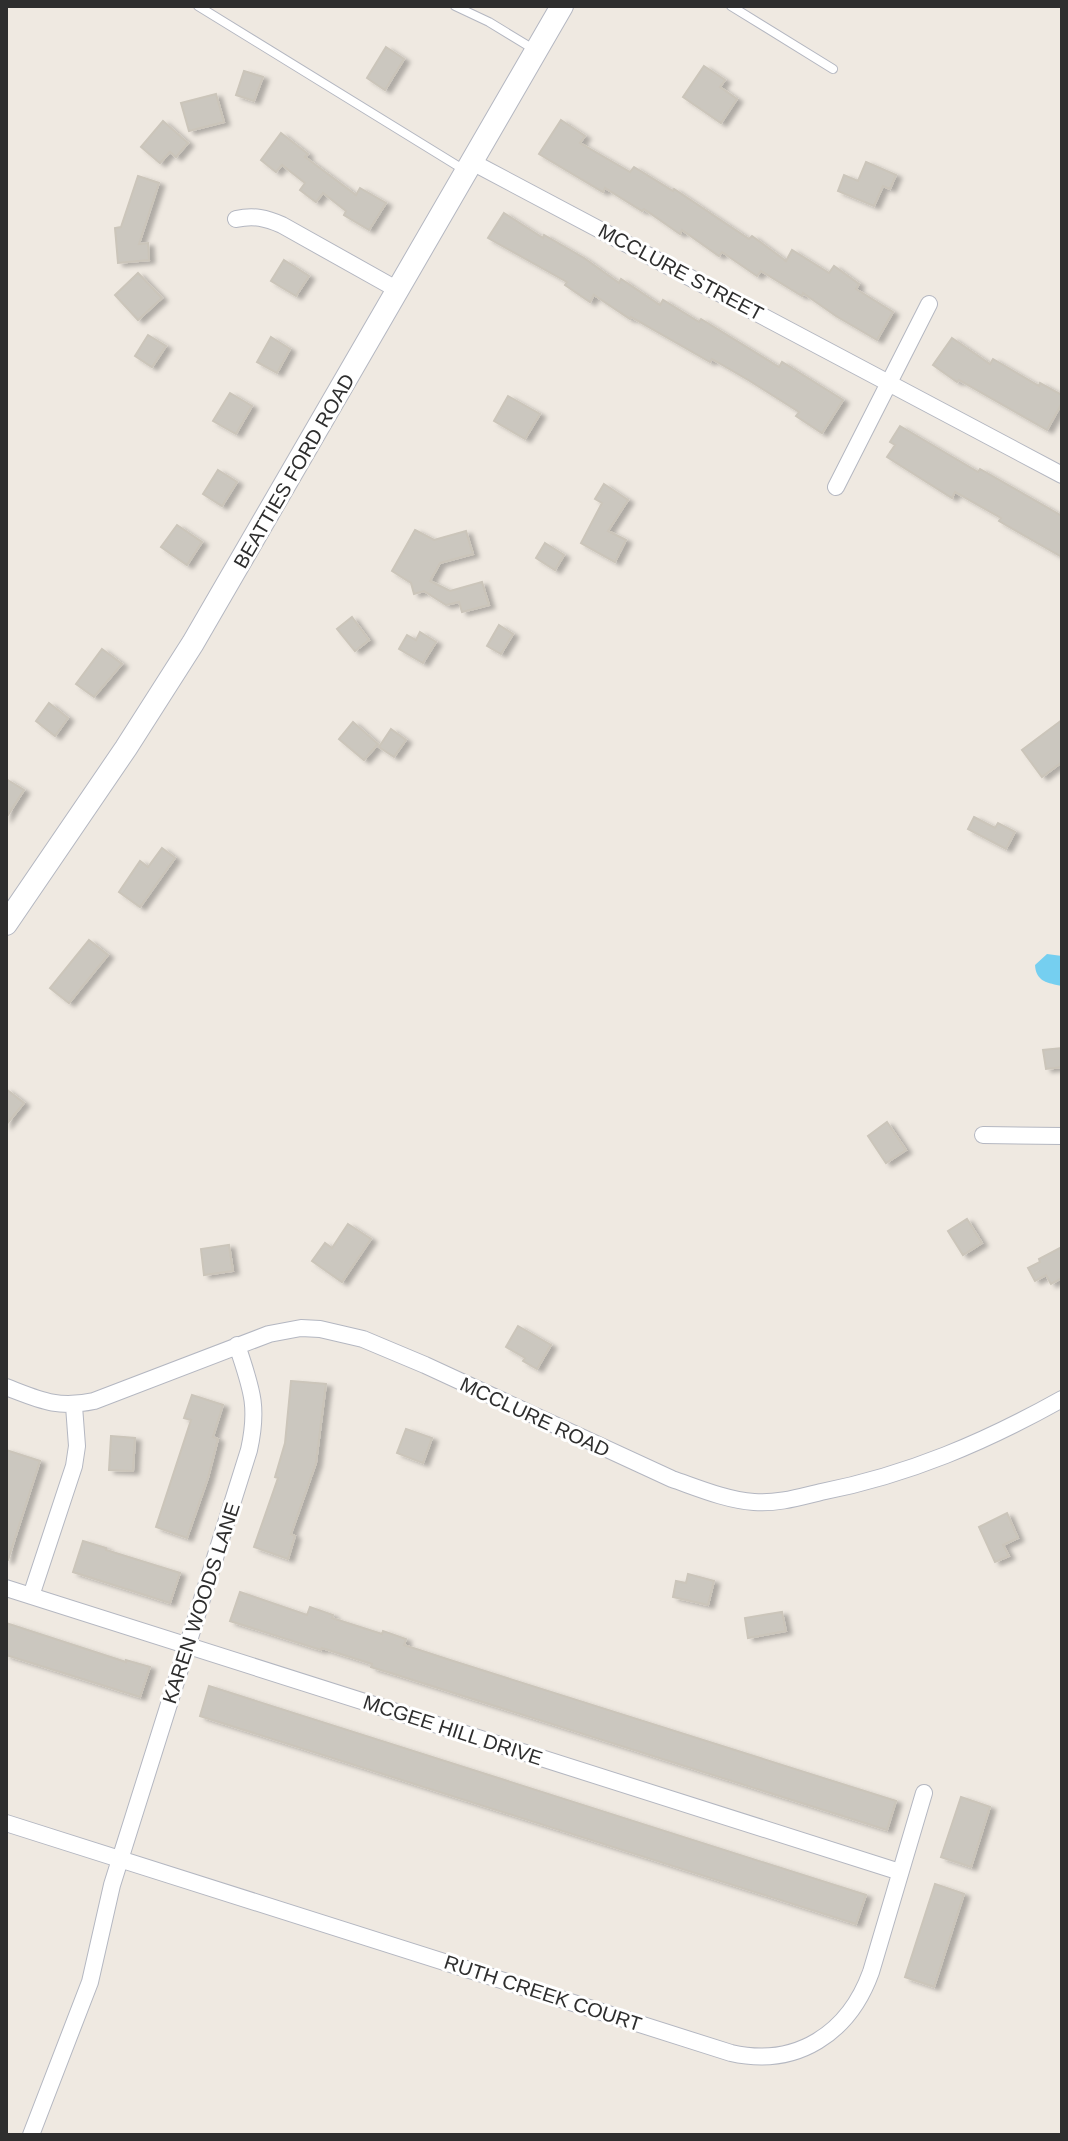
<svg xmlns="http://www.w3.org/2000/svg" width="1068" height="2141" viewBox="0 0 1068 2141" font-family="Helvetica,sans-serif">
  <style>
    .water { fill: #75cff0 }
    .building { fill: #cbc7bf; stroke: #cbc5ba; stroke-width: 2; filter: url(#shadow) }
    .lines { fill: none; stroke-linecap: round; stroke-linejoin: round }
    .service-casing { stroke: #b4b7c1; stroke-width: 10 }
    .minor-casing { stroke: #b4b7c1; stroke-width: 18 }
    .secondary-casing { stroke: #b4b7c1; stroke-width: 24 }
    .service { stroke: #fff; stroke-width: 8 }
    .minor { stroke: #fff; stroke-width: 16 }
    .secondary { stroke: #fff; stroke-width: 22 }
    .labels { text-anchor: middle; stroke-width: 6; stroke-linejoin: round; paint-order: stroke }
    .street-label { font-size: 20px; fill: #2e2e2e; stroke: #fff }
  </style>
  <defs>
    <filter id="shadow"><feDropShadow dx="5.5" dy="3" stdDeviation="2" flood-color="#0004"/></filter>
  </defs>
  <rect width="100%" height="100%" fill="#efe9e1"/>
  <!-- water -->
  <path class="water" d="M1047,954L1062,956V986C1048,983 1036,982 1035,965Z"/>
  <!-- building -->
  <path class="building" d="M386,47L404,59L385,90L367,78Z
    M704,66L725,80L720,87L737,99L721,123L683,97Z
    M244,71L263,77L254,101L236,95Z
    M216,94L224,122L189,131L181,103Z
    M561,120L585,136L580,143L630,172L634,167L673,191L674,189L749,239L752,236L786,261L792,250L829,273L834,266L859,284L856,289L893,312L877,340L836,316L803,293L802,296L761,271L757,276L722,252L719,256L682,230L680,234L644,209L642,211L605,188L603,192L539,154Z
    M163,121L188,143L176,157L170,152L160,163L141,147Z
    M281,133L308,154L305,157L356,195L360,188L386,203L369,230L344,215L346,211L323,193L316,202L300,190L305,183L282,165L276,172L261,160Z
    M866,162L896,175L890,189L883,186L874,206L838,191L844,175L858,181Z
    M138,176L159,183L139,244L148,243L149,260L118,263L115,228L121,227Z
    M504,213L543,238L544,235L584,258L619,283L621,279L660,305L663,300L699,322L701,319L779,367L782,362L843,400L822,433L796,416L799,412L750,381L712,359L710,362L631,317L630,319L594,295L590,302L565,285L567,282L488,238Z
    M284,260L309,276L296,296L271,281Z
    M138,273L162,298L138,320L115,295Z
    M148,335L166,346L152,367L135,356Z
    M271,337L290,349L277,373L257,362Z
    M952,338L990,364L993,359L1039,386L1040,383L1062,395V403L1047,430L959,380L957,382L933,365Z
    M230,393L252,406L236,434L213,421Z
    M508,396L540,414L525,439L494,421Z
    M900,426L978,472L980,469L1062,516V557L999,521L1001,518L955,492L952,498L887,457L895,445L890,442Z
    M218,470L237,482L222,506L203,494Z
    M604,484L628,500L608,531L626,540L615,562L581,543L602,503L595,499Z
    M177,525L202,542L187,565L161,547Z
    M415,530L434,540L466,531L473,554L440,563L430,581L450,591L482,582L489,605L462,612L459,602L446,605L424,591L414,594L411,583L392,571Z
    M545,543L564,555L555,570L536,558Z
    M352,617L369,640L355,651L337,629Z
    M499,625L513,634L501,654L487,646Z
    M420,632L436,642L423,663L399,649L407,635L416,640Z
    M102,649L122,664L94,697L76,684Z
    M49,703L68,718L55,736L36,721Z
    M1062,720V762L1042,777L1022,750Z
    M353,722L378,744L364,760L339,739Z
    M391,729L406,740L394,757L379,747Z
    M6,779L24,790L6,818Z
    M974,817L995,828L998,823L1015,832L1006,849L968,829Z
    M162,848L175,858L140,907L119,892L140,861L148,867Z
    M89,940L108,955L69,1003L50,988Z
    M1062,1048V1067L1046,1069L1043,1050Z
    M6,1089L24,1103L6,1125Z
    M887,1122L906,1150L886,1163L868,1136Z
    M967,1219L982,1243L963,1255L948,1231Z
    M348,1224L371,1239L342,1282L312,1261L325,1243L332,1248Z
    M229,1245L233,1271L204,1275L201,1249Z
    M1062,1247V1278L1051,1284L1046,1275L1035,1281L1028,1268L1040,1262L1039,1259Z
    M518,1326L551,1345L537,1369L523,1361L525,1358L506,1347Z
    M291,1381L326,1384L316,1463L291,1534L295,1536L288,1559L254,1547L278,1478L275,1477L285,1443Z
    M192,1395L223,1405L213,1437L218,1439L208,1478L187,1538L156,1527L191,1420L184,1418Z
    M406,1429L432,1438L423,1463L397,1453Z
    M111,1436L135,1438L133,1471L109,1470Z
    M6,1450L40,1461L8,1560H6Z
    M1007,1513L1018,1538L1003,1545L1009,1556L995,1562L979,1527Z
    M83,1541L106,1548V1550L180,1573L170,1603L73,1572Z
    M688,1574L714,1581L708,1605L673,1597L676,1581L686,1583Z
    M240,1592L307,1615L310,1607L333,1615L332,1618L382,1634L383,1631L406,1639L404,1645L450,1660L896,1801L887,1830L394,1674L371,1667L372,1664L322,1648L321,1650L230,1621Z
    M782,1612L786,1631L748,1638L745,1618Z
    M6,1623L126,1662V1660L150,1667L140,1697L6,1655Z
    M209,1686L866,1895L856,1924L200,1716Z
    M961,1797L990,1807L971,1867L941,1857Z
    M935,1884L964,1894L934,1987L905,1977Z"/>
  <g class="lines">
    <defs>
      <path id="service" d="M198,6L466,171
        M455,6L489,22L535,50
        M731,6L833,69"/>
      <path id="minor" d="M472,162L1062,475
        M236,219C254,215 266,218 282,225L398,290
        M836,487L929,304
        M983,1135L1062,1136
        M6,1387C40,1400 57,1409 94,1401L269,1334L301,1328L320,1329L363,1339L425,1365L672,1479C698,1488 726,1500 754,1502C777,1504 800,1497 821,1492C908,1475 985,1442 1062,1399
        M6,1588L900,1872
        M31,1596L74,1466L77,1446L74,1406
        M6,1823L731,2053C797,2068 849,2033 871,1972L924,1793
        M31,2135L90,1982L112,1885L249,1450C259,1405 251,1388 237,1345"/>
      <path id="secondary" d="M6,924L126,748L193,643L562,6"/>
    </defs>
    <!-- service casing -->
    <use href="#service" class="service-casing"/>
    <!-- minor casing -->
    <use href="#minor" class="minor-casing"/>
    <!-- secondary casing -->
    <use href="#secondary" class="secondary-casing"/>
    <!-- service -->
    <use href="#service" class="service"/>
    <!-- minor -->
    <use href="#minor" class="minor"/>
    <!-- secondary -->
    <use href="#secondary" class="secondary"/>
  </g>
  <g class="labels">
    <!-- street labels -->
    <g class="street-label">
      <text transform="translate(681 272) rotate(28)" y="7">MCCLURE STREET</text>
      <text transform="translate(294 471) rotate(-60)" y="7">BEATTIES FORD ROAD</text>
      <text transform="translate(535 1417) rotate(25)" y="7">MCCLURE ROAD</text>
      <text transform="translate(201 1603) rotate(-72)" y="7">KAREN WOODS LANE</text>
      <text transform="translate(453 1730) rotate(18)" y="7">MCGEE HILL DRIVE</text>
      <text transform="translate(543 1993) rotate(18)" y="7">RUTH CREEK COURT</text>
    </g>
  </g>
  <!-- border -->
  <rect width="1068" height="2141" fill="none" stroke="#2e2e2e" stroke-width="16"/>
</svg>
